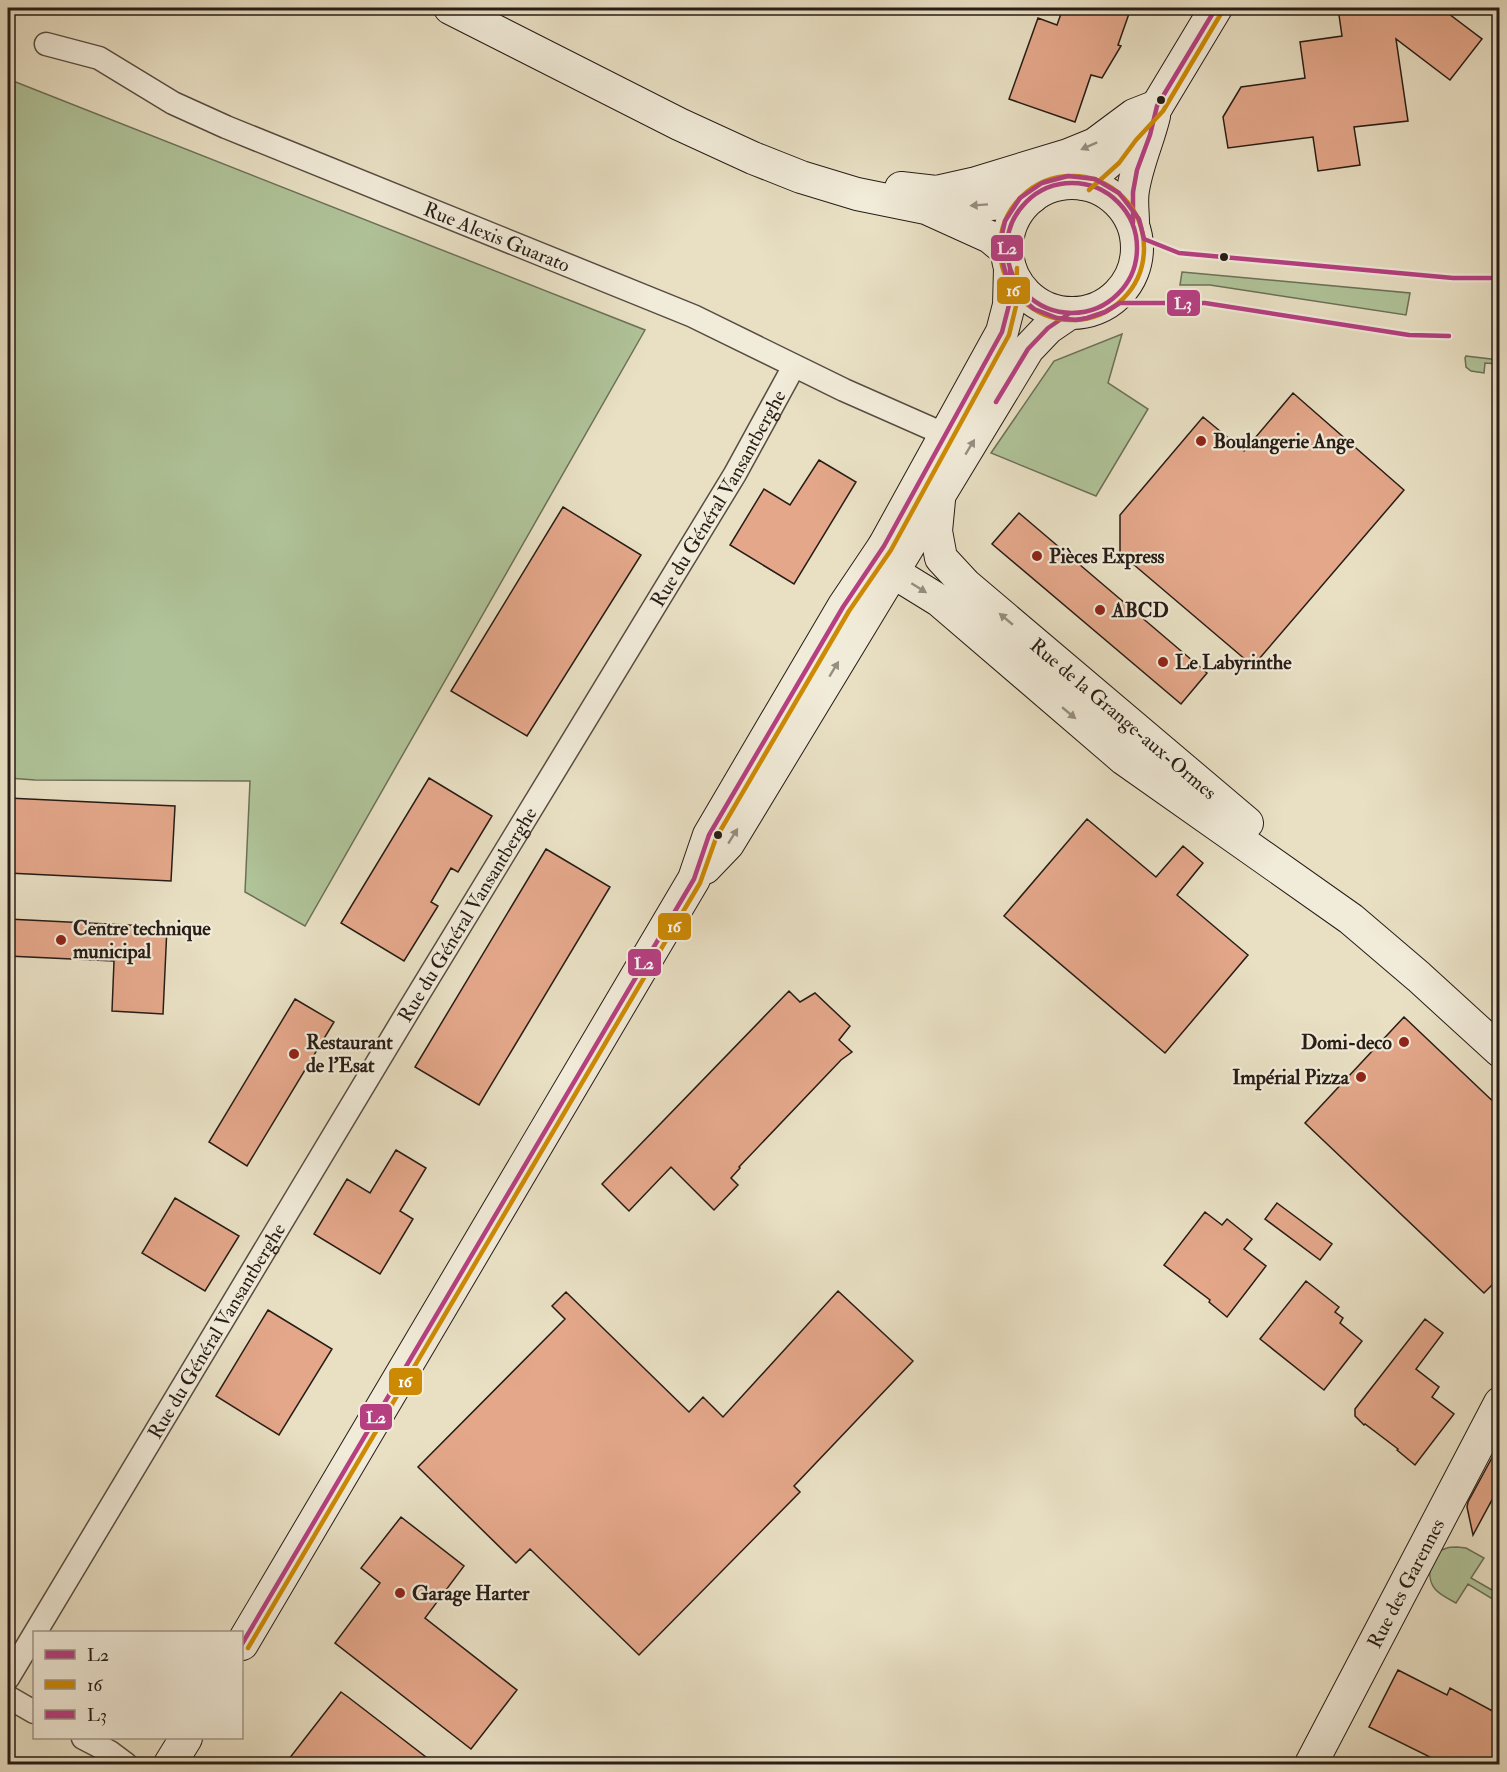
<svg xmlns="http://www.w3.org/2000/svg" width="1507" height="1772" viewBox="0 0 1507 1772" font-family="'IM FELL Double Pica',serif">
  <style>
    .green { fill: #b0c399; stroke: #6c7058; stroke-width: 1.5 }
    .building { fill: #e4a78a; stroke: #271c16; stroke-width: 1.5 }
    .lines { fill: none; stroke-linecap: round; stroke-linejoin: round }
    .street-casing { stroke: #584d42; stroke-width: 25 }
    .secondary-casing { stroke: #271c16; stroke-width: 34 }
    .street { stroke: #f1ebd9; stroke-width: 22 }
    .secondary { stroke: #f1ebd9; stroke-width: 32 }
    .bus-1-casing { stroke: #f1ebd9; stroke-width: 9 }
    .bus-2-casing { stroke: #f1ebd9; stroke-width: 9 }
    .bus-3-casing { stroke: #f1ebd9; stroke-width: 9 }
    .bus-1 { stroke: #b63f82; stroke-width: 4.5 }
    .bus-2 { stroke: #cd8a04; stroke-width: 4.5 }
    .bus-3 { stroke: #b63f82; stroke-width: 4.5 }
    .oneway { fill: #968e81 }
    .bus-dot { fill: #271c16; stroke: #f1ebd9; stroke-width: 2 }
    .poi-dot { fill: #8f2418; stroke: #f1ebd9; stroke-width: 2 }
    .labels { text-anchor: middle; stroke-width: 4.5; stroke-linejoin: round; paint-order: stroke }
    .street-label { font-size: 20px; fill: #271c16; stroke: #f1ebd9 }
    .poi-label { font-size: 20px; font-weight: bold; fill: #271c16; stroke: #f1ebd9; text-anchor: start }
    .line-badge { stroke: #f1ebd9; stroke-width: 2 }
    .badge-label { font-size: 16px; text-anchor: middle; font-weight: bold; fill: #fff }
  </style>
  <rect width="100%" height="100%" fill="#e9e0c4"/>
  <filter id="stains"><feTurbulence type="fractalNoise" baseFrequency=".00333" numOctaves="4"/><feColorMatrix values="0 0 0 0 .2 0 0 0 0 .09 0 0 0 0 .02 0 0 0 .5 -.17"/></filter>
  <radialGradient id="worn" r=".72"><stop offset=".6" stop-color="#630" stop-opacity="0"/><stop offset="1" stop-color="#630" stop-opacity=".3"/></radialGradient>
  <!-- green -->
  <path class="green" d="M8,79L645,330L305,926L245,892L250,781L35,780L8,778Z
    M1182,272L1410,293L1406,315L1210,285H1180Z
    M1122,334L1108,383L1148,409L1096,496L991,453L1054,361Z
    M1466,356L1499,360V364L1485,363L1484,373L1471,371L1466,367L1465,358Z
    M1457,1547L1466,1548L1484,1558L1471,1578L1499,1594V1603L1468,1584L1456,1603C1449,1599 1440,1595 1435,1589C1425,1577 1430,1552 1447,1548C1450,1547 1453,1547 1457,1547Z"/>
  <!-- building -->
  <path class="building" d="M1063,8H1131L1118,45L1121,46L1102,78L1091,75L1075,122L1009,99L1038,18L1057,25Z
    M1338,8H1441L1482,39L1450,80L1396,39L1408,121L1354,127L1360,165L1318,171L1313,137L1228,148L1223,117L1241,87L1305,78L1300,42L1342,36Z
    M1293,393L1404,490L1253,666L1120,553V515L1203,417L1244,451Z
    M819,460L856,482L794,584L730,545L764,489L790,505Z
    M563,507L641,555L527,736L451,691Z
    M1019,513L1207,673L1181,704L992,544Z
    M429,778L492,816L458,872L451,868L431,902L438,906L404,961L341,923Z
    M8,798L175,806L171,881L8,873Z
    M1087,819L1156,877L1183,846L1203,863L1177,895L1248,955L1165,1053L1004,916Z
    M546,849L610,887L479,1105L415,1067Z
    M8,919L167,927L163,1014L112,1011L114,961L8,956Z
    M789,991L800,1002L815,993L850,1026L839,1040L852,1052L841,1060L739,1167L740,1168L731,1178L738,1185L714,1210L671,1167L629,1211L602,1184Z
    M295,999L334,1022L247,1166L209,1142Z
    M1404,1017L1500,1108V1277L1484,1293L1305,1123Z
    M396,1150L426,1168L400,1211L413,1219L380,1274L314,1234L347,1179L370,1193Z
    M175,1198L239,1236L205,1291L142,1253Z
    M1277,1203L1332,1244L1320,1260L1265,1219Z
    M1205,1212L1222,1225L1227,1219L1252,1239L1244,1249L1266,1266L1227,1317L1209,1302L1210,1300L1164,1265Z
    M1306,1281L1339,1307L1335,1312L1343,1318L1340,1323L1362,1341L1324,1390L1260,1339Z
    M838,1291L913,1361L794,1486L800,1492L639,1655L530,1549L516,1563L418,1467L565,1319L552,1306L566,1292L689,1412L703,1397L723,1417Z
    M268,1310L332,1349L279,1435L216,1396Z
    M1425,1319L1443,1333L1416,1369L1439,1387L1432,1397L1454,1414L1415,1465L1397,1450L1398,1449L1365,1424L1364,1425L1355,1416V1409Z
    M1500,1443V1485L1473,1535L1467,1507L1468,1502Z
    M401,1517L464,1566L425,1618L517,1690L471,1749L335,1643L380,1583L361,1568Z
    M1398,1670L1447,1695L1450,1688L1500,1715V1764H1444L1369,1727Z
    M341,1692L348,1697L435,1764H285Z"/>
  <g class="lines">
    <defs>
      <g id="street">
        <path id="s1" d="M46,44L99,58L173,103L226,127L693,316L844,390L946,435"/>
        <path id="s2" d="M8,1678L407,1013L735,474L794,366"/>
        <path d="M8,1697L34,1712"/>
        <path d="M83,1738L110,1752L126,1764"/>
      </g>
      <g id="secondary">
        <path d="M450,8L679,124L753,158L801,177L857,194L926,208L990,237L1007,251"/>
        <circle cx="1072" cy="248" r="65"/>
        <path d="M1084,184L1113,158L1130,135L1157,106L1216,8"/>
        <path d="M901,188L936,192L976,183L1068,155L1095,144L1134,115L1157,106"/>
        <path d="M935,208L1005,203L1032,197"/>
        <path d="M1133,223C1133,212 1131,201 1133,190C1137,164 1148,141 1154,116"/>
        <path id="s3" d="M939,500L936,531L941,558L966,585L1247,823"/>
        <path d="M884,546L893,572L940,601L1124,759L1351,919L1419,977L1500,1051"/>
        <path d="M705,868L728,844L1028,349L1048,328L1070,313"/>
        <path d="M242,1644L694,879L709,835L843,607L884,546L1002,332L1009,305L1010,268"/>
        <path d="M170,1764L186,1738"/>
        <path id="s4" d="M1311,1764L1500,1403"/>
      </g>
    </defs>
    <!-- street casing -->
    <use href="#street" class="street-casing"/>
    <!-- secondary casing -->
    <use href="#secondary" class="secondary-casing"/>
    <!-- street -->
    <use href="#street" class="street"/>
    <!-- secondary -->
    <use href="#secondary" class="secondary"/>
    <defs>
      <path id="bus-1" d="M1007 248a65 65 0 1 1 130 0a65 65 0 1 1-130 0Z
        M1133,223V192L1137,170L1150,135L1157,106L1216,8
        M996,402L1028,349L1048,328L1070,313
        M242,1644L694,879L709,835L843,607L884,546L1002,332L1009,305L1010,268"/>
      <path id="bus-2" d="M1000 248a72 72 0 1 1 144 0a72 72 0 1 1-144 0Z
        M1089,190L1119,163L1136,140L1163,111L1222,12
        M248,1648L700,883L716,838L849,611L891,550L1009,335L1016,306L1017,268"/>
      <path id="bus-3" d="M1449,336L1409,335L1205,303H1120L1105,312L1087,318L1076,320L1057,318L1034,309L1018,295L1007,278L999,248L1005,221L1020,198L1042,183L1068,176L1095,179L1119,193L1139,219L1144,239L1179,253L1453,278H1500"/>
    </defs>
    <!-- bus-1 casing -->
    <use href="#bus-1" class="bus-1-casing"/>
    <!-- bus-2 casing -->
    <use href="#bus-2" class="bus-2-casing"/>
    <!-- bus-3 casing -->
    <use href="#bus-3" class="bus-3-casing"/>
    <!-- bus-1 -->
    <use href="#bus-1" class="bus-1"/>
    <!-- bus-2 -->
    <use href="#bus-2" class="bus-2"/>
    <!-- bus-3 -->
    <use href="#bus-3" class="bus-3"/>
  </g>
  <!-- one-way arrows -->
  <defs><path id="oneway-solid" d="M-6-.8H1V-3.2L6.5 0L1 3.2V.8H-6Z" transform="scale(1.5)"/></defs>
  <g class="oneway">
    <use href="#oneway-solid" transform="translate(1089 146) rotate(156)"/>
    <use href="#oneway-solid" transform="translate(979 205) rotate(176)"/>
    <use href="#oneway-solid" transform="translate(970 447) rotate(-59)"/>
    <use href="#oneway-solid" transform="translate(919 588) rotate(32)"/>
    <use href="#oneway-solid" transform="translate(1006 619) rotate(-140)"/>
    <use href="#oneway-solid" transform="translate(834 669) rotate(-59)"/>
    <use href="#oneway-solid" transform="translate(1069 713) rotate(40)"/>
    <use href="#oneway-solid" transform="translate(733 836) rotate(-58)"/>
  </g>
  <!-- markers -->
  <g class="bus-dot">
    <circle cx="1161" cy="100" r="5"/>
    <circle cx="1224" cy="257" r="5"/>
    <circle cx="718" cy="835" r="5"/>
  </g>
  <g class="poi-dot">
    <circle cx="1201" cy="441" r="6"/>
    <circle cx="1037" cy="556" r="6"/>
    <circle cx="1100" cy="610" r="6"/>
    <circle cx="1163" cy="662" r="6"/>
    <circle cx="61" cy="940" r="6"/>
    <circle cx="1404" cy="1042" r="6"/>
    <circle cx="294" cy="1054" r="6"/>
    <circle cx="1361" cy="1077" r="6"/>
    <circle cx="400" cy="1593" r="6"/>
  </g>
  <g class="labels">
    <!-- street labels -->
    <g class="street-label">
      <text dy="7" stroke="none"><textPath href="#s1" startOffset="492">Rue Alexis Guarato</textPath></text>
      <text dy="7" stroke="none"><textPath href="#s2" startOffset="1377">Rue du Général Vansantberghe</textPath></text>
      <text dy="7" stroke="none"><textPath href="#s3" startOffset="302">Rue de la Grange-aux-Ormes</textPath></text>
      <text dy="7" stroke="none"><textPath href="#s2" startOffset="891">Rue du Général Vansantberghe</textPath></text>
      <text dy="7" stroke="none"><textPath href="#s2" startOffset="405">Rue du Général Vansantberghe</textPath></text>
      <text dy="7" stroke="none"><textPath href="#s4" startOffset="204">Rue des Garennes</textPath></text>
    </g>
    <!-- poi labels -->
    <g class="poi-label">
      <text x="1213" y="448">Boulangerie Ange</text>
      <text x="1049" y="563">Pièces Express</text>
      <text x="1112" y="617">ABCD</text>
      <text x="1175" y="669">Le Labyrinthe</text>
      <text x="73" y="935">Centre technique<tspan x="73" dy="23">municipal</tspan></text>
      <text x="306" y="1049">Restaurant<tspan x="306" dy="23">de l'Esat</tspan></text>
      <text x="1392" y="1049" text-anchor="end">Domi-deco</text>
      <text x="1349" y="1084" text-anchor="end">Impérial Pizza</text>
      <text x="412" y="1600">Garage Harter</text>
    </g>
  </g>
  <g class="line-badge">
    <rect x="990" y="234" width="34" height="28" rx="6" fill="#b63f82"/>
    <rect x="996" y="276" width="35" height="29" rx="6" fill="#cd8a04"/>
    <rect x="1166" y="289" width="35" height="28" rx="6" fill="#b63f82"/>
    <rect x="657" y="912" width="35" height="29" rx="6" fill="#cd8a04"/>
    <rect x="627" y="948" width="35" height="29" rx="6" fill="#b63f82"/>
    <rect x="388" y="1367" width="35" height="29" rx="6" fill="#cd8a04"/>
    <rect x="359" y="1403" width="34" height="28" rx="6" fill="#b63f82"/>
  </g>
  <g class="badge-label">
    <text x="1007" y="254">L2</text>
    <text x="1013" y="296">16</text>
    <text x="1183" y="309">L3</text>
    <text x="674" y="932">16</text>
    <text x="644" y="969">L2</text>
    <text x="405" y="1387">16</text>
    <text x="376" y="1423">L2</text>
  </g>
  <!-- margin -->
  <rect width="1507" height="1772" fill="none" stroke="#e9e0c4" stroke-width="30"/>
  <rect x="9" y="9" width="1489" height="1754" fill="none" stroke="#271c16" stroke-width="3"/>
  <rect x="15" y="15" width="1477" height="1742" fill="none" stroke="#271c16" stroke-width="1.5"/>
  <!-- legend -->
  <rect x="33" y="1631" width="210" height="108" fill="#f1ebd9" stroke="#a0988b" stroke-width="1.5"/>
  <rect x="45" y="1650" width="30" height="9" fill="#b63f82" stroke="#a0988b" stroke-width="1.5"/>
  <text x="87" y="1661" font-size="18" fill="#271c16">L2</text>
  <rect x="45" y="1680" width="30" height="9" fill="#cd8a04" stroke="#a0988b" stroke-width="1.5"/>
  <text x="87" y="1691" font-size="18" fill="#271c16">16</text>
  <rect x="45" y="1710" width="30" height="9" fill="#b63f82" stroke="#a0988b" stroke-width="1.5"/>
  <text x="87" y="1721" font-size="18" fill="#271c16">L3</text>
  <rect width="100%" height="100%" filter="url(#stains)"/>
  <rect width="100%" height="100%" fill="url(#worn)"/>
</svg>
